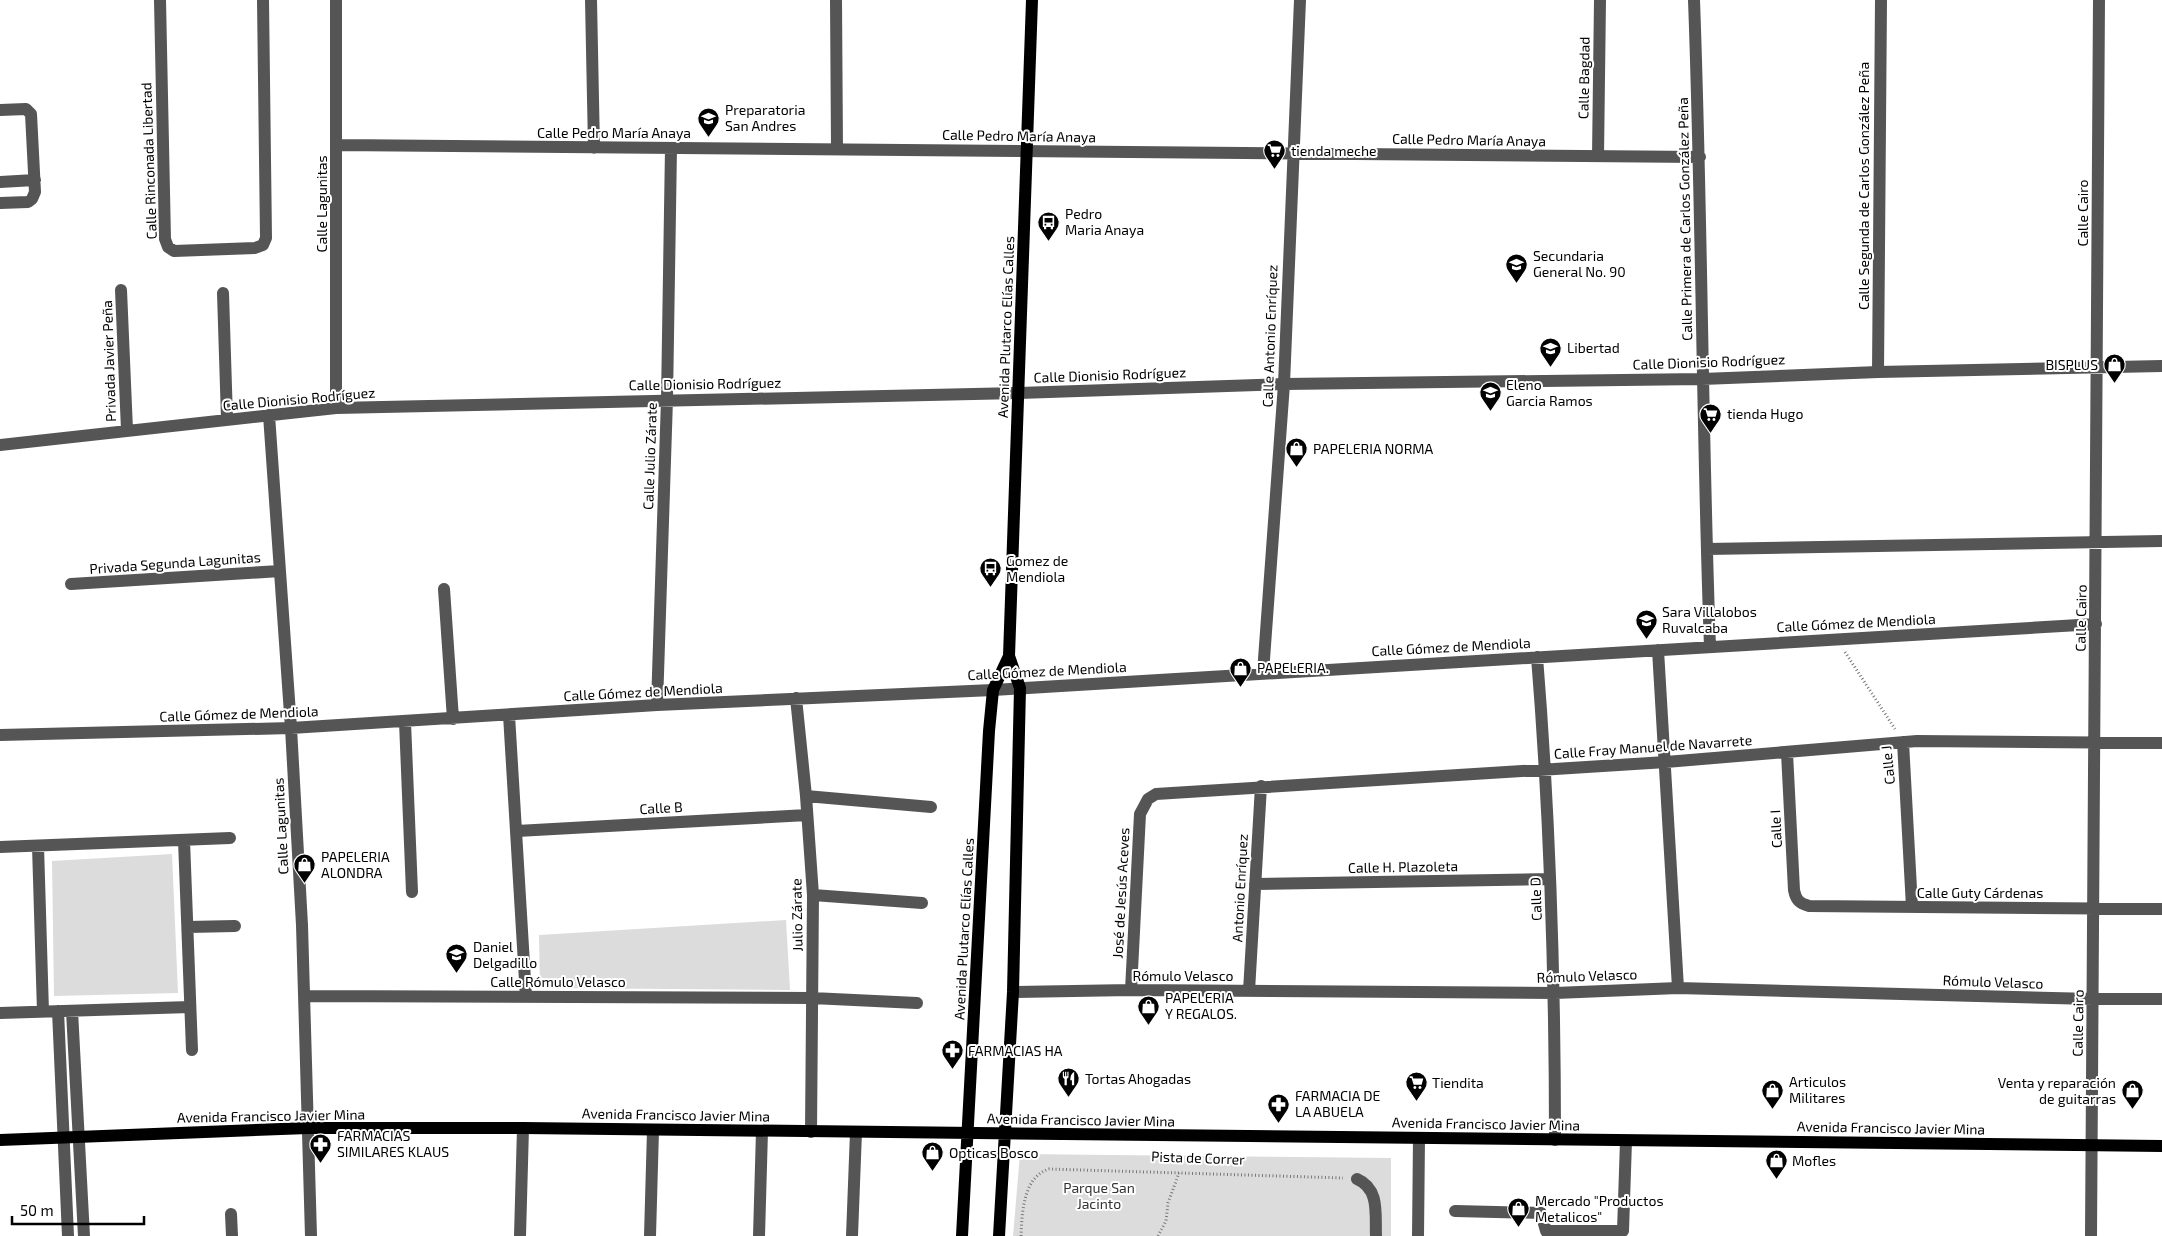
<svg xmlns="http://www.w3.org/2000/svg" width="2162" height="1236" viewBox="0 0 2162 1236" font-family="'Exo 2',sans-serif">
  <style>
    .green { fill: #dcdcdc }
    .lines { fill: none; stroke-linecap: round; stroke-linejoin: round }
    .path { stroke: #777; stroke-width: 3; stroke-dasharray: 1 2.5; stroke-linecap: butt }
    .minor { stroke: #555; stroke-width: 12 }
    .major { stroke: #000; stroke-width: 12 }
    .labels { text-anchor: middle; stroke-width: 4; stroke-linejoin: round; paint-order: stroke }
    .street-label { font-size: 14px; fill: #000; stroke: #fff }
    .poi-label { font-size: 14px; fill: #000; stroke: #fff; text-anchor: start }
    .park-label { font-size: 14px; fill: #333; stroke: #fff }
  </style>
  <rect width="100%" height="100%" fill="#fff"/>
  <!-- green -->
  <path class="green" d="M172,854L178,993L54,996L52,861Z
    M786,920L790,990L540,988L539,935Z
    M1020,1154L1391,1158V1236H1013Z"/>
  <g class="lines">
    <!-- path -->
    <path class="path" d="M1845,652L1895,729
      M1021,1236C1022,1213 1023,1177 1049,1169L1343,1178
      M1158,1236L1166,1221L1168,1203L1179,1173"/>
    <!-- minor -->
    <path class="minor" d="M160,0L165,239L168,247L174,251L255,248L263,245L266,238L263,0
      M591,0L594,148
      M836,0L837,149
      M1694,0C1702,216 1702,431 1710,647
      M0,110L26,109L31,114L35,192L32,199L28,202L0,203
      M338,145L1700,157
      M1598,156L1600,0
      M0,182L35,180
      M121,290L127,430
      M223,293L227,419
      M1878,372L1881,0
      M336,408V0
      M269,415L291,728L302,925L311,1236
      M0,445L336,408L1019,393L1284,384L1702,379L1878,372L2162,366
      M1707,549L2162,541
      M71,584L280,571
      M444,589L453,719
      M1658,650L1678,988
      M1537,657C1550,818 1555,979 1555,1140
      M1263,673L1284,384L1300,0
      M796,698L806,796L813,895L811,1132
      M657,705L667,399L671,148
      M509,715L526,997
      M405,722L412,892
      M0,735L291,728L657,705L993,690L2096,624
      M1903,742L1912,907
      M1787,753L1794,890C1796,900 1799,903 1809,906L2162,909
      M806,796L931,807
      M517,831L807,815
      M184,840L192,1050
      M38,846L43,1012
      M0,847L230,838
      M1255,884L1550,879
      M813,895L922,903
      M188,927L235,926
      M1131,990L1140,814L1148,799L1156,794L1666,762L1917,741L2162,743
      M1249,991L1261,786
      M1013,992L1131,990L1555,993L1678,988L2093,999H2162
      M304,996L812,998L917,1003
      M58,1011L68,1236
      M72,1011L84,1236
      M0,1013L190,1007
      M1357,1179C1380,1189 1375,1214 1376,1236
      M1455,1211L1541,1213L1546,1231H1623L1626,1141
      M231,1214L232,1236
      M520,1236L523,1128
      M650,1236L653,1130
      M759,1236L762,1131
      M852,1236L856,1132
      M1418,1236L1419,1138
      M2091,1236L2099,0"/>
    <!-- major -->
    <path class="major" d="M0,1140L308,1128H523L2162,1146
      M962,1236L989,731L993,690L1009,656
      M999,1236L1013,992L1020,688L1009,656L1032,0"/>
  </g>
  <!-- icons -->
  <defs>
    <symbol id="university-pin" viewBox="-11 -11 22 30"><path d="M0 17L-7.5 6A9.5 9.5 0 1 1 7.5 6Z" fill="#000" stroke="#fff"/><path d="M0-5L7-2L0 1L-7-2ZM-4 1L0 2.5L4 1V4Q0 6-4 4Z" fill="#fff"/></symbol>
    <symbol id="supermarket-pin" viewBox="-11 -11 22 30"><path d="M0 17L-7.5 6A9.5 9.5 0 1 1 7.5 6Z" fill="#000" stroke="#fff"/><path d="M-6-5.5h2.5l.6 2H6L4.5 2H-2.5L-4.4-4H-6ZM-1.5 3.2a1.3 1.3 0 1 0 .1 0ZM3 3.2a1.3 1.3 0 1 0 .1 0Z" fill="#fff"/></symbol>
    <symbol id="bus-pin" viewBox="-11 -11 22 30"><path d="M0 17L-7.5 6A9.5 9.5 0 1 1 7.5 6Z" fill="#000" stroke="#fff"/><path d="M-5-6H5V4H4V6H2V4H-2V6H-4V4H-5ZM-3.5-4V0h7V-4ZM-3.5 1.2v1.5H-2V1.2ZM2 1.2v1.5H3.5V1.2Z" fill="#fff"/></symbol>
    <symbol id="school-pin" viewBox="-11 -11 22 30"><path d="M0 17L-7.5 6A9.5 9.5 0 1 1 7.5 6Z" fill="#000" stroke="#fff"/><path d="M0-5L7-2L0 1L-7-2ZM-4 1L0 2.5L4 1V4Q0 6-4 4Z" fill="#fff"/></symbol>
    <symbol id="shop-pin" viewBox="-11 -11 22 30"><path d="M0 17L-7.5 6A9.5 9.5 0 1 1 7.5 6Z" fill="#000" stroke="#fff"/><path d="M-5-2.5h2.3a2.7 3.5 0 0 1 5.4 0H5L5.5 6h-11ZM-1.5-2.5h3a1.5 2.3 0 0 0-3 0Z" fill="#fff"/></symbol>
    <symbol id="pharmacy-pin" viewBox="-11 -11 22 30"><path d="M0 17L-7.5 6A9.5 9.5 0 1 1 7.5 6Z" fill="#000" stroke="#fff"/><path d="M-2-6h4v4h4v4h-4v4h-4v-4h-4v-4h4Z" fill="#fff"/></symbol>
    <symbol id="restaurant-pin" viewBox="-11 -11 22 30"><path d="M0 17L-7.5 6A9.5 9.5 0 1 1 7.5 6Z" fill="#000" stroke="#fff"/><path d="M-5-6h1v4h1v-4h1v4h1v-4h1v5L-1.5 .5V6h-2V.5L-5-1ZM5-6V6H3V1.5H1.5Q1.5-4 5-6Z" fill="#fff"/></symbol>
  </defs>
  <g fill-rule="evenodd">
    <use href="#university-pin" x="696" y="106" width="25" height="34"/>
    <use href="#supermarket-pin" x="1262" y="138" width="25" height="34"/>
    <use href="#bus-pin" x="1036" y="210" width="25" height="34"/>
    <use href="#school-pin" x="1504" y="252" width="25" height="34"/>
    <use href="#school-pin" x="1538" y="336" width="25" height="34"/>
    <use href="#shop-pin" x="2102" y="352" width="25" height="34"/>
    <use href="#school-pin" x="1478" y="380" width="25" height="34"/>
    <use href="#supermarket-pin" x="1698" y="402" width="25" height="34"/>
    <use href="#shop-pin" x="1284" y="436" width="25" height="34"/>
    <use href="#bus-pin" x="978" y="556" width="25" height="34"/>
    <use href="#school-pin" x="1634" y="608" width="25" height="34"/>
    <use href="#shop-pin" x="1228" y="656" width="25" height="34"/>
    <use href="#shop-pin" x="292" y="852" width="25" height="34"/>
    <use href="#school-pin" x="444" y="942" width="25" height="34"/>
    <use href="#shop-pin" x="1136" y="994" width="25" height="34"/>
    <use href="#pharmacy-pin" x="940" y="1038" width="25" height="34"/>
    <use href="#restaurant-pin" x="1056" y="1066" width="25" height="34"/>
    <use href="#supermarket-pin" x="1404" y="1070" width="25" height="34"/>
    <use href="#shop-pin" x="1760" y="1078" width="25" height="34"/>
    <use href="#shop-pin" x="2120" y="1078" width="25" height="34"/>
    <use href="#pharmacy-pin" x="1266" y="1092" width="25" height="34"/>
    <use href="#pharmacy-pin" x="308" y="1132" width="25" height="34"/>
    <use href="#shop-pin" x="920" y="1140" width="25" height="34"/>
    <use href="#shop-pin" x="1764" y="1148" width="25" height="34"/>
    <use href="#shop-pin" x="1506" y="1196" width="25" height="34"/>
  </g>
  <g class="labels">
    <!-- street labels -->
    <g class="street-label">
      <text transform="translate(1584 78) rotate(-89)" y="5">Calle Bagdad</text>
      <text x="614" y="138">Calle Pedro María Anaya</text>
      <text transform="translate(1019 136) rotate(1)" y="5">Calle Pedro María Anaya</text>
      <text transform="translate(1469 140) rotate(1)" y="5">Calle Pedro María Anaya</text>
      <text transform="translate(149 161) rotate(-92)" y="5">Calle Rinconada Libertad</text>
      <text transform="translate(1864 186) rotate(-90)" y="5">Calle Segunda de Carlos González Peña</text>
      <text transform="translate(322 204) rotate(-90)" y="5">Calle Lagunitas</text>
      <text transform="translate(2083 213) rotate(-90)" y="5">Calle Cairo</text>
      <text transform="translate(1685 219) rotate(-91)" y="5">Calle Primera de Carlos González Peña</text>
      <text transform="translate(1006 327) rotate(-88)" y="5">Avenida Plutarco Elías Calles</text>
      <text transform="translate(1270 336) rotate(-88)" y="5">Calle Antonio Enríquez</text>
      <text transform="translate(109 361) rotate(-92)" y="5">Privada Javier Peña</text>
      <text transform="translate(1709 362) rotate(-2)" y="5">Calle Dionisio Rodríguez</text>
      <text transform="translate(1110 375) rotate(-2)" y="5">Calle Dionisio Rodríguez</text>
      <text transform="translate(705 384) rotate(-1)" y="5">Calle Dionisio Rodríguez</text>
      <text transform="translate(299 399) rotate(-5)" y="5">Calle Dionisio Rodríguez</text>
      <text transform="translate(650 456) rotate(-88)" y="5">Calle Julio Zárate</text>
      <text transform="translate(175 563) rotate(-4)" y="5">Privada Segunda Lagunitas</text>
      <text transform="translate(2081 618) rotate(-89)" y="5">Calle Cairo</text>
      <text transform="translate(1856 623) rotate(-3)" y="5">Calle Gómez de Mendiola</text>
      <text transform="translate(1451 647) rotate(-3)" y="5">Calle Gómez de Mendiola</text>
      <text transform="translate(1047 671) rotate(-3)" y="5">Calle Gómez de Mendiola</text>
      <text transform="translate(643 692) rotate(-3)" y="5">Calle Gómez de Mendiola</text>
      <text transform="translate(239 714) rotate(-2)" y="5">Calle Gómez de Mendiola</text>
      <text transform="translate(1653 747) rotate(-4)" y="5">Calle Fray Manuel de Navarrete</text>
      <text transform="translate(1888 765) rotate(-96)" y="5">Calle J</text>
      <text transform="translate(661 808) rotate(-3)" y="5">Calle B</text>
      <text transform="translate(281 826) rotate(-93)" y="5">Calle Lagunitas</text>
      <text transform="translate(1776 829) rotate(-93)" y="5">Calle I</text>
      <text transform="translate(1403 867) rotate(-1)" y="5">Calle H. Plazoleta</text>
      <text transform="translate(1240 888) rotate(-87)" y="5">Antonio Enríquez</text>
      <text transform="translate(1121 893) rotate(-87)" y="5">José de Jesús Aceves</text>
      <text x="1980" y="898">Calle Guty Cárdenas</text>
      <text transform="translate(1536 899) rotate(-92)" y="5">Calle D</text>
      <text transform="translate(797 915) rotate(-91)" y="5">Julio Zárate</text>
      <text transform="translate(964 929) rotate(-87)" y="5">Avenida Plutarco Elías Calles</text>
      <text x="1183" y="981">Rómulo Velasco</text>
      <text transform="translate(1587 976) rotate(-2)" y="5">Rómulo Velasco</text>
      <text x="558" y="987">Calle Rómulo Velasco</text>
      <text transform="translate(1993 982) rotate(2)" y="5">Rómulo Velasco</text>
      <text transform="translate(2078 1023) rotate(-89)" y="5">Calle Cairo</text>
      <text transform="translate(676 1115) rotate(1)" y="5">Avenida Francisco Javier Mina</text>
      <text transform="translate(271 1116) rotate(-1)" y="5">Avenida Francisco Javier Mina</text>
      <text transform="translate(1081 1120) rotate(1)" y="5">Avenida Francisco Javier Mina</text>
      <text transform="translate(1486 1124) rotate(1)" y="5">Avenida Francisco Javier Mina</text>
      <text transform="translate(1891 1128) rotate(1)" y="5">Avenida Francisco Javier Mina</text>
      <text transform="translate(1198 1158) rotate(2)" y="5">Pista de Correr</text>
    </g>
    <!-- poi labels -->
    <g class="poi-label">
      <text x="725" y="115">Preparatoria<tspan x="725" dy="16">San Andres</tspan></text>
      <text x="1291" y="156">tienda meche</text>
      <text x="1065" y="219">Pedro<tspan x="1065" dy="16">Maria Anaya</tspan></text>
      <text x="1533" y="261">Secundaria<tspan x="1533" dy="16">General No. 90</tspan></text>
      <text x="1567" y="353">Libertad</text>
      <text x="2098" y="370" text-anchor="end">BISPLUS</text>
      <text x="1506" y="390">Eleno<tspan x="1506" dy="16">Garcia Ramos</tspan></text>
      <text x="1727" y="419">tienda Hugo</text>
      <text x="1313" y="454">PAPELERIA NORMA</text>
      <text x="1006" y="566">Gomez de<tspan x="1006" dy="16">Mendiola</tspan></text>
      <text x="1662" y="617">Sara Villalobos<tspan x="1662" dy="16">Ruvalcaba</tspan></text>
      <text x="1257" y="673">PAPELERIA.</text>
      <text x="321" y="862">PAPELERIA<tspan x="321" dy="16">ALONDRA</tspan></text>
      <text x="473" y="952">Daniel<tspan x="473" dy="16">Delgadillo</tspan></text>
      <text x="1165" y="1003">PAPELERIA<tspan x="1165" dy="16">Y REGALOS.</tspan></text>
      <text x="968" y="1056">FARMACIAS HA</text>
      <text x="1085" y="1084">Tortas Ahogadas</text>
      <text x="1789" y="1087">Articulos<tspan x="1789" dy="16">Militares</tspan></text>
      <text x="1432" y="1088">Tiendita</text>
      <text x="2116" y="1088" text-anchor="end">Venta y reparación<tspan x="2116" dy="16">de guitarras</tspan></text>
      <text x="1295" y="1101">FARMACIA DE<tspan x="1295" dy="16">LA ABUELA</tspan></text>
      <text x="337" y="1141">FARMACIAS<tspan x="337" dy="16">SIMILARES KLAUS</tspan></text>
      <text x="949" y="1158">Opticas Bosco</text>
      <text x="1792" y="1166">Mofles</text>
      <text x="1535" y="1206">Mercado "Productos<tspan x="1535" dy="16">Metalicos"</tspan></text>
    </g>
    <!-- park labels -->
    <g class="park-label">
      <text x="1099" y="1193">Parque San<tspan x="1099" dy="16">Jacinto</tspan></text>
    </g>
  </g>
  <!-- scale -->
  <path d="M12 1216v8h132v-8" fill="none" stroke="#000000" stroke-width="2.5"/>
  <text x="20" y="1216" font-size="15" fill="#000000" stroke="#ffffff" stroke-width="4" paint-order="stroke">50 m</text>
</svg>
